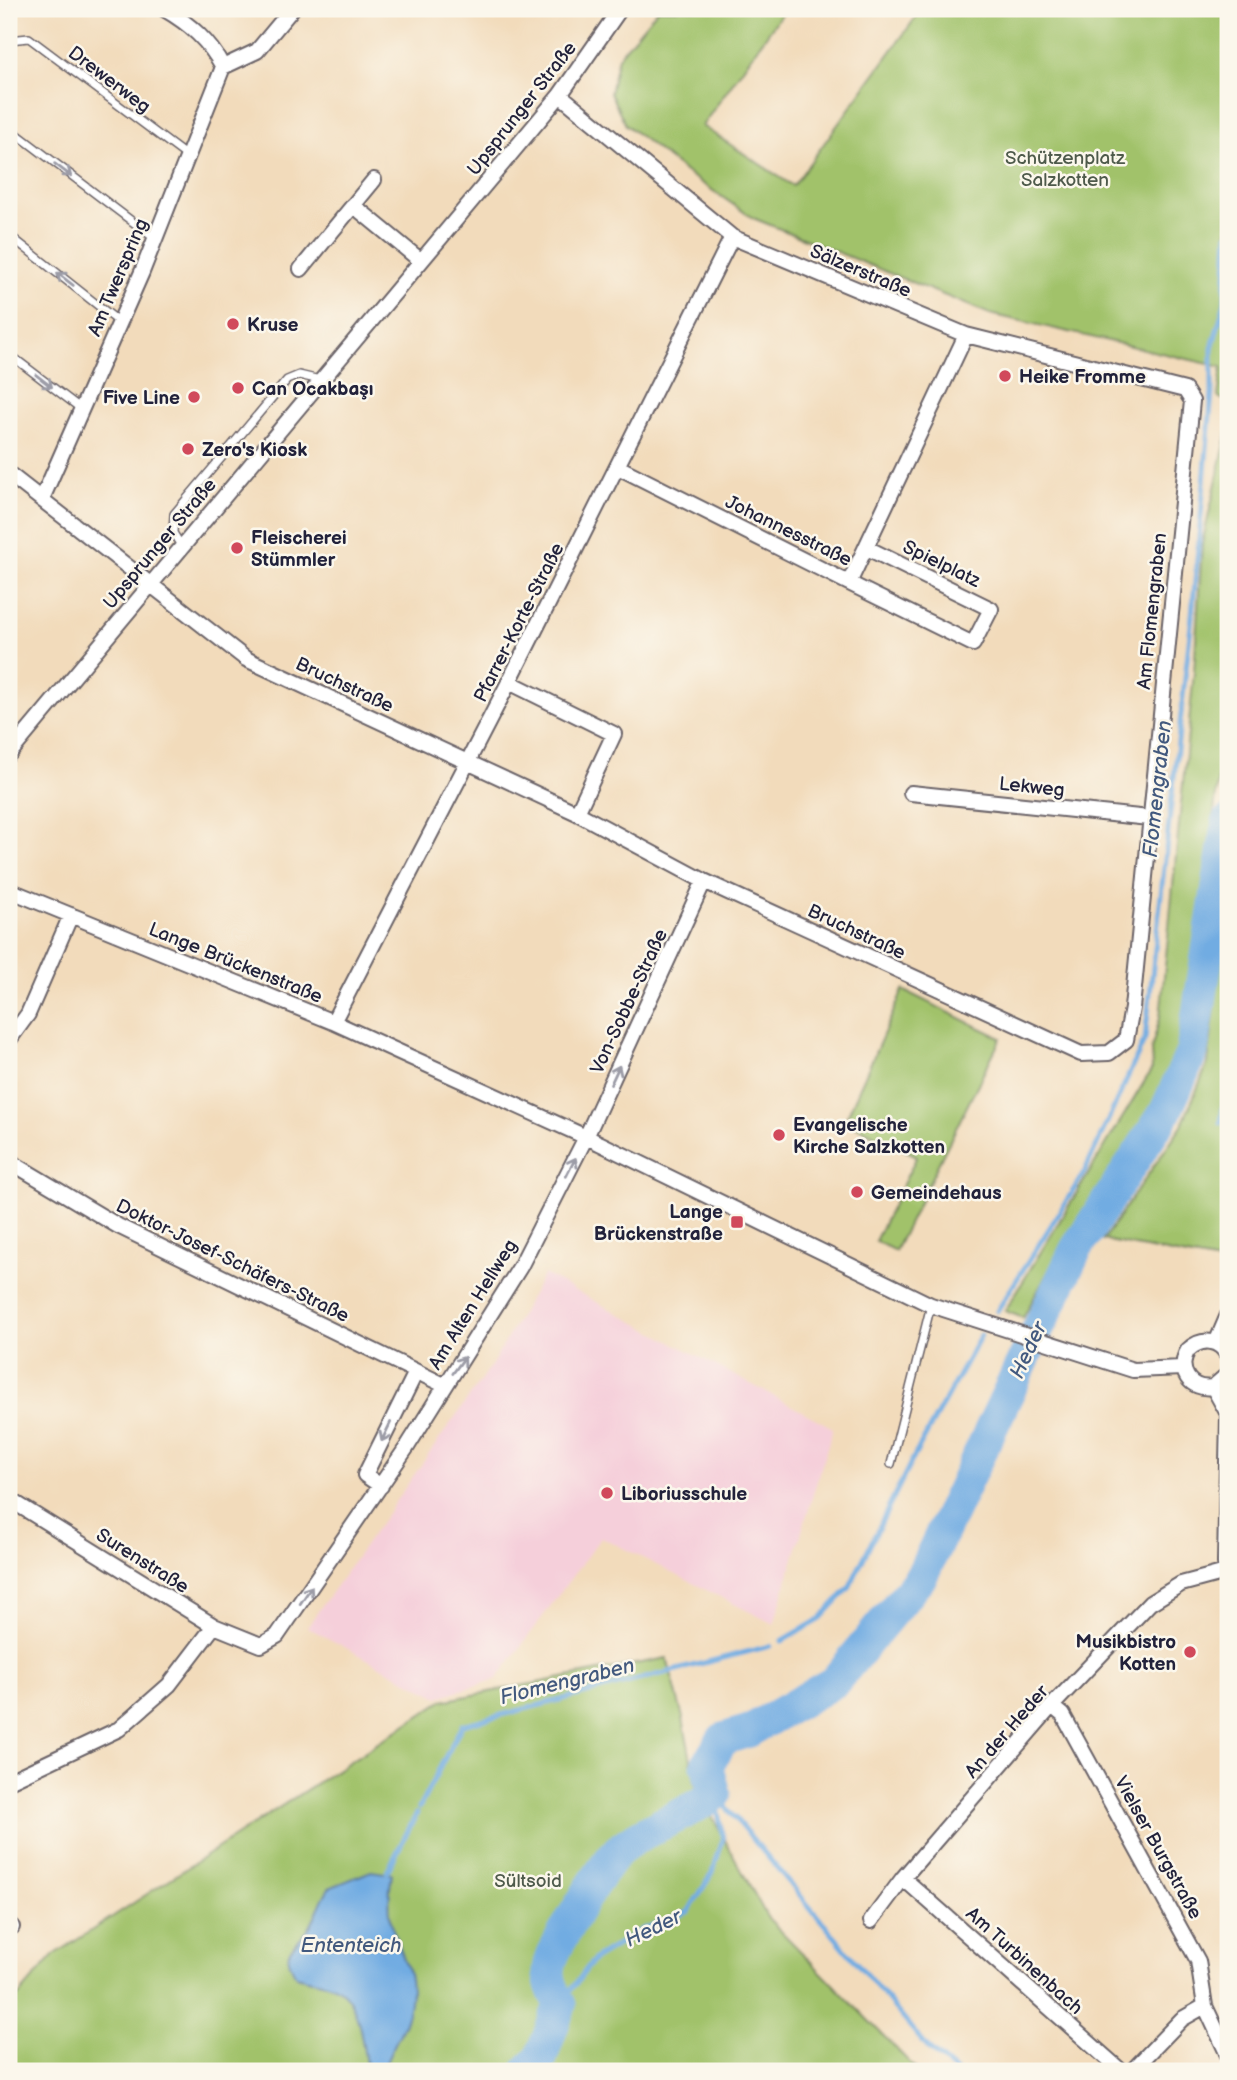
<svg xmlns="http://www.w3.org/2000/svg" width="1237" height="2080" viewBox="0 0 1237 2080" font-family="'Balsamiq Sans',sans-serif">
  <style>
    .built { fill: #f5cfda }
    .green { fill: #a1c26a; stroke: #627252; stroke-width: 2 }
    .water { fill: #71ace2; stroke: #4a678e; stroke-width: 2 }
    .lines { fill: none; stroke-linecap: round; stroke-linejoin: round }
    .stream { stroke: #71ace2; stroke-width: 5 }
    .river { stroke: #71ace2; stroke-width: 33 }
    .lane-casing { stroke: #6b6368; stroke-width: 10 }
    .street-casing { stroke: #6b6368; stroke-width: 18 }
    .lane { stroke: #fff; stroke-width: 7 }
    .street { stroke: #fff; stroke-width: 14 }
    .oneway { stroke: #9c9ca7 }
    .poi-dot { fill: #d1495b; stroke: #fbf7ec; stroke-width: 2.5 }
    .labels { text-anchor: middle; stroke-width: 5; stroke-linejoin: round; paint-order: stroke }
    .street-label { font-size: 19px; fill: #22223b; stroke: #fbf7ec }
    .park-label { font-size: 19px; fill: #4e5a4b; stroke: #fbf7ec }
    .poi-label { font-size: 19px; font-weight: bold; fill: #22223b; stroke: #fbf7ec; text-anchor: start }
    .water-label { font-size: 21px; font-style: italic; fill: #42597e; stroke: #fbf7ec }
  </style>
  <rect width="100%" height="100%" fill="#fbf7ec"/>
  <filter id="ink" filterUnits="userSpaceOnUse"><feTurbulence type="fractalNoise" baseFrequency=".0143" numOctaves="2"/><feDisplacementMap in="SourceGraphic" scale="14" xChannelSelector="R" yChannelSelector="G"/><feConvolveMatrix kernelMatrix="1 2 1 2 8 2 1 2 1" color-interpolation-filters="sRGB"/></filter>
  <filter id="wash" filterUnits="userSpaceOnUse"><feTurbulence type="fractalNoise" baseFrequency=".00686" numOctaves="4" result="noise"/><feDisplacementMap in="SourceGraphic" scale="28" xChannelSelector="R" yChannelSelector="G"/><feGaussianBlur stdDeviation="1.57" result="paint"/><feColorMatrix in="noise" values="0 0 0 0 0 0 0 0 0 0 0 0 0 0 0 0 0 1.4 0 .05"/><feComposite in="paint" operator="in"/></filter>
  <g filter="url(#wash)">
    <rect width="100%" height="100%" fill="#f2dbbb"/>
    <!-- built -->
    <path class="built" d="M544,1274L833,1428L774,1624L601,1537L497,1679L438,1697L307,1627L491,1366Z"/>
    <!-- green -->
    <path class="green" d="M658,9H785L702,126L793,186L922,9H1228V402L1218,397L1222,367L990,314L753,218L684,171L626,125L610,93L618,57Z
      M1228,431V700L1186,1032L1178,1062L1167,1086L1064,1243L1023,1318L1005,1311L1152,1069L1151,1050L1160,1017L1194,672L1202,544Z
      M1228,900V1197L1219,1262L1103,1240L1182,1125L1208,1063Z
      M903,990L1001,1038L895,1251L875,1241L917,1156L845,1121Z
      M667,1658L683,1718L696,1787L767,1917L918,2071H9V2007L54,1955L442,1701Z"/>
    <!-- water -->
    <path class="water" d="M371,1871L392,1874C388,1895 388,1918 396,1938C402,1956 411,1970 411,1990C410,2028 393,2040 383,2071H367C362,2044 361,2000 334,1986C324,1981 308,1980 296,1976C279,1948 294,1950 308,1929C317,1916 320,1901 329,1888Z"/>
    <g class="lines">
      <!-- stream -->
      <path class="stream" d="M1221,1123L1228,1076
        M997,1311L1084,1173L1145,1039L1192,615L1212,393V348L1225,302L1228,235
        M782,1641L820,1619L849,1588L910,1464L981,1335
        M715,1794L928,2048L955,2071
        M419,1808L462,1725L770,1646
        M387,1872L417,1813
        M560,2005L594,1959L643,1929L688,1912L713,1872L723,1838L715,1797"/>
      <!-- river -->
      <path class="river" d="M528,2071L541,2058L560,2005C554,1991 546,1979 550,1964C554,1945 606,1859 621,1848C650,1826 686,1816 715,1794L707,1765L723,1739L749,1731L834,1682L921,1577L1076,1249L1165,1113L1192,1052L1228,822"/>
    </g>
  </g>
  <g filter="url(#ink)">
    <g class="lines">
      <defs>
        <path id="lane" d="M9,40L29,38L188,157
          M9,128L154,238
          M9,235L119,322
          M9,354L80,408
          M182,547L173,533L174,514L287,380L299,375L320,380
          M891,1464L931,1305"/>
        <path id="street" d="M223,67L257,51L292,9
          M353,205L421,261
          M301,269L374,180
          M618,467L849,583L966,335
          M9,474L246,659L577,813L704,881L1081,1054L1109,1053L1126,1040L1132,1008L1192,401L1185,390L966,335L732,237L560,95
          M42,499L142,272L223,67C209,41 190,24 164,9
          M849,583L973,644L991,609L867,548
          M509,682L614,734L577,813
          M9,754L560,95L620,9
          M911,793L1149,818
          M9,890L333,1022L599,1143L931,1305L1133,1370L1183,1368
          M333,1022L509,682L732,237
          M9,1040L28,1014L71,915
          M9,1161L118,1226L444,1385
          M1216,1343L1228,1315
          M1228,1356C1219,1339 1202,1337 1188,1350C1176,1370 1190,1391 1213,1387L1228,1374
          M1213,1387L1228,1414L1225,1563L1228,1582
          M381,1486L365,1475L416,1372
          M9,1499L214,1626L261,1645L277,1636L407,1447L520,1267L586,1137L704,881
          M1052,1706L1063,1715L1198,1961L1205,2006L1228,2055
          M9,1781L119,1729L169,1685L214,1626
          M903,1878L1121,2071
          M871,1921L903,1878L1049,1709L1150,1603L1181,1584L1226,1572
          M9,1924L12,1927
          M1132,2071L1182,2019L1205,2006"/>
      </defs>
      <!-- lane casing -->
      <use href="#lane" class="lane-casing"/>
      <!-- street casing -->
      <use href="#street" class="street-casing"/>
      <!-- lane -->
      <use href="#lane" class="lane"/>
      <!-- street -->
      <use href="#street" class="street"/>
    </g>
    <!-- one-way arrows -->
    <defs><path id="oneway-shaft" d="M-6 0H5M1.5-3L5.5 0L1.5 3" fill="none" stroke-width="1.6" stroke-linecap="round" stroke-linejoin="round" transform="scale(1.75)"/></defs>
    <g class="oneway">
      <use href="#oneway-shaft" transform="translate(63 170) rotate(37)"/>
      <use href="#oneway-shaft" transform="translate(65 279) rotate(-142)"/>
      <use href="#oneway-shaft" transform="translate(44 381) rotate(38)"/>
      <use href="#oneway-shaft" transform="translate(615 1075) rotate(-65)"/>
      <use href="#oneway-shaft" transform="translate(571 1167) rotate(-63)"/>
      <use href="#oneway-shaft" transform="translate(459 1365) rotate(-54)"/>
      <use href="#oneway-shaft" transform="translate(386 1432) rotate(116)"/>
      <use href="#oneway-shaft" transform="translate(306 1595) rotate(-56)"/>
    </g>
  </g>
  <!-- markers -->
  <g class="poi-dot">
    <circle cx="233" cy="324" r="7"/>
    <circle cx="1005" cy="376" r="7"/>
    <circle cx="238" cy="388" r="7"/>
    <circle cx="194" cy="397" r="7"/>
    <circle cx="188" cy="449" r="7"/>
    <circle cx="237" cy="548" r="7"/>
    <circle cx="779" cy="1135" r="7"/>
    <circle cx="857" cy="1192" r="7"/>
    <rect x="730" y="1215" width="14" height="14" rx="3.5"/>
    <circle cx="607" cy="1493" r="7"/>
    <circle cx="1190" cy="1652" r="7"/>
  </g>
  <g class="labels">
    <!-- street labels -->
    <g class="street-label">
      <text transform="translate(110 79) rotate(37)" y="7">Drewerweg</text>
      <text transform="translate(521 108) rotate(-52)" y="7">Upsprunger Straße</text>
      <text transform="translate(861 270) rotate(23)" y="7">Sälzerstraße</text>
      <text transform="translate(117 277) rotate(-67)" y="7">Am Twerspring</text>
      <text transform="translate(789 530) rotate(26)" y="7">Johannesstraße</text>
      <text transform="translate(159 543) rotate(-50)" y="7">Upsprunger Straße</text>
      <text transform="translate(942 563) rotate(26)" y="7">Spielplatz</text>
      <text transform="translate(1151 611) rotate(-84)" y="7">Am Flomengraben</text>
      <text transform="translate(518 622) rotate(-63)" y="7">Pfarrer-Korte-Straße</text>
      <text transform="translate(345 684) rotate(25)" y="7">Bruchstraße</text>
      <text transform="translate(1032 786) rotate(6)" y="7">Lekweg</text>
      <text transform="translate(857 931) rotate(25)" y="7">Bruchstraße</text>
      <text transform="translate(236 962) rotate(22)" y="7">Lange Brückenstraße</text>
      <text transform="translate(628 1001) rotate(-65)" y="7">Von-Sobbe-Straße</text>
      <text transform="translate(233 1260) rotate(26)" y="7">Doktor-Josef-Schäfers-Straße</text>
      <text transform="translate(472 1304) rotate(-58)" y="7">Am Alten Hellweg</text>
      <text transform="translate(143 1560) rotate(32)" y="7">Surenstraße</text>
      <text transform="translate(1006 1731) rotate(-49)" y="7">An der Heder</text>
      <text transform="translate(1159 1847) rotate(61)" y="7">Vielser Burgstraße</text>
      <text transform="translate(1025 1960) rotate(42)" y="7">Am Turbinenbach</text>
    </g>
    <!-- park labels -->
    <g class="park-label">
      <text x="1065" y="164">Schützenplatz<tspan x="1065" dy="22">Salzkotten</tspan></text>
      <text x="528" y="1887">Sültsoid</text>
    </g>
    <!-- poi labels -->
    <g class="poi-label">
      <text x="247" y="331">Kruse</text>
      <text x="1019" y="383">Heike Fromme</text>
      <text x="252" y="395">Can Ocakbaşı</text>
      <text x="180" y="404" text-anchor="end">Five Line</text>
      <text x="202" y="456">Zero's Kiosk</text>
      <text x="251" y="544">Fleischerei<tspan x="251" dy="22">Stümmler</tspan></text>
      <text x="793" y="1131">Evangelische<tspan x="793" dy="22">Kirche Salzkotten</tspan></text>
      <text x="871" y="1199">Gemeindehaus</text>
      <text x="723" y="1218" text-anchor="end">Lange<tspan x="723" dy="22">Brückenstraße</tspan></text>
      <text x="621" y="1500">Liboriusschule</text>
      <text x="1176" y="1648" text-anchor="end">Musikbistro<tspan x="1176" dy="22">Kotten</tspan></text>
    </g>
    <!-- water labels -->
    <g class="water-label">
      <text transform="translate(1157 789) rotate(-84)" y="7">Flomengraben</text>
      <text transform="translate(1028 1350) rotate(-65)" y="7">Heder</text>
      <text transform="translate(567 1681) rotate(-14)" y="7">Flomengraben</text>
      <text transform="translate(653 1928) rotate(-26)" y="7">Heder</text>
      <text x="351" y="1952">Ententeich</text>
    </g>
  </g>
  <!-- margin -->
  <rect width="1237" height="2080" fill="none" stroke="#fbf7ec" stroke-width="35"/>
</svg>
